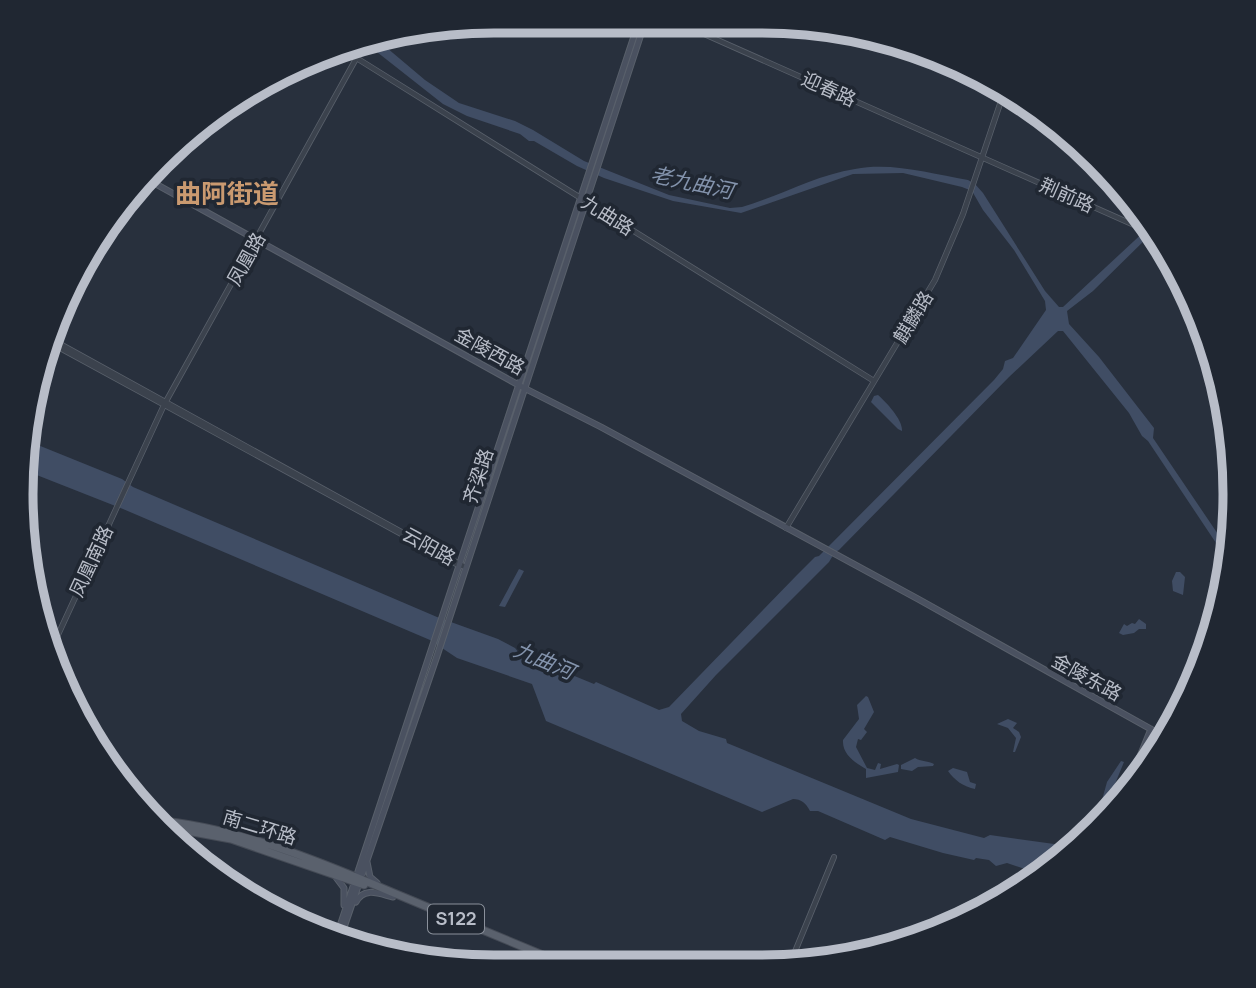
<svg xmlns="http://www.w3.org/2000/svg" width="1256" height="988" viewBox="0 0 1256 988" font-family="Manrope,'Noto Sans SC',sans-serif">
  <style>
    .water { fill: #404d64 }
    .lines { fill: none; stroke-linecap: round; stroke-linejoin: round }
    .tertiary-casing { stroke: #59606b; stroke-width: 6 }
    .secondary-casing { stroke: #59606b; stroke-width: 7 }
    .primary-casing { stroke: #454b56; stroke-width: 9 }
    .tertiary { stroke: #3b424d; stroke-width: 4.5 }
    .secondary { stroke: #4a5160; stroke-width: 5 }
    .primary { stroke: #5a616d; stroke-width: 7 }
    .labels { text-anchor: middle; stroke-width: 7; stroke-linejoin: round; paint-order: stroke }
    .shield { fill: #202732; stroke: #8a909b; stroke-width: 2 }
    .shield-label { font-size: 18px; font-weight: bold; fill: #b8bdc8 }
    .street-label { font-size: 19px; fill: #b8bdc8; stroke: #202732 }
    .water-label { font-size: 21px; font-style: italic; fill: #8393ac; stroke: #202732 }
    .district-label { font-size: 26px; font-weight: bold; fill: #ca9a70; stroke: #202732 }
    .rim { fill: none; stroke: #b8bdc8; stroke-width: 9 }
  </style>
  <rect width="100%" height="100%" fill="#28303d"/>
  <!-- water -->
  <path class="water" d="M374,37L425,80L459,103L515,121L533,130L584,161L669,195L730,208L742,207C780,196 816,175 855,169C893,162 931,174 968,180L975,184L983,193L1045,291L1059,307H1063L1148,228L1152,233L1093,291L1067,311L1069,324L1099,357L1154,428L1153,438L1226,546L1229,554L1228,561L1148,441L1142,436L1129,413L1063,331H1058L1009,377L839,550L835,552L829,562L716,675L681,714L682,721L699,731L726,739L727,743L911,819L984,838L990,835L1076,847L1074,850L1049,868L1027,866L1025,869L1007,863L996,866L989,860L976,858L974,860L943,853L890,837L885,840L818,811H810C806,803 801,799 793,799L762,812L546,721L532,684L457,658L430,640L123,509L24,470L28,441L122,479L133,487L437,617L498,639L515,648L520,654L564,673L571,672L572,675L594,684L596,682L659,710L669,707L796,576L815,557L819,556L994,380L1003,369L1005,361L1013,358L1046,310L1045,301L1014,250L983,210L972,191L962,187L903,173L853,174L741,213L673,201L604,178L577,166L534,141H529L520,134L467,116L443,104L363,41Z
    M878,395C887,403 903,420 902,431L898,429L871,402L874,396Z
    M519,569L524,571L505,607L499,606Z
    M1176,572H1180L1185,577L1183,595L1173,591L1172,581Z
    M1139,619L1146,624V629H1139L1134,633L1123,635L1119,633L1124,624L1127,626L1132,623L1135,624Z
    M866,696L868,697L874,712L864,729L867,732L861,740L858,739L856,747L867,768L875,770L878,763L881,764L880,769L897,764L899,765L898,772L866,778V769C856,763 842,755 843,740L859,719L857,705Z
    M1008,719L1017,723L1013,728L1019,732L1021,737L1015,752H1013L1016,738L1008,728L997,724Z
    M915,758C921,762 926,760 934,764L933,766L918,767L912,771L901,769V765Z
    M1121,761L1124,762L1108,801L1102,800L1107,782Z
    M953,768L967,772L970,782L976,784L975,789C964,787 954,780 948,771Z
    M946,912L952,916L949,924L928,931L927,924L934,925Z"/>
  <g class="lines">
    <defs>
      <path id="tertiary" d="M677,22L1152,233
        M342,49L874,381
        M51,339L465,567
        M49,342L460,566
        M786,528L935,280L963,214L1005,89
        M51,650L164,405L367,39
        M789,966L834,857"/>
      <path id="secondary" d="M145,178L524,388L601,427L918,599L1165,737
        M1123,798L1151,729
        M367,862L370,877L377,883
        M335,876L344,888V905
        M356,902C364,886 380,894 393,897
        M336,938L639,21
        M340,939L437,656L645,22"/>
      <path id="primary" d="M153,820C235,827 314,859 389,891C445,914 501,938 557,961
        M160,826L231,839L364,885"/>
    </defs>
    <!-- tertiary casing -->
    <use href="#tertiary" class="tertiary-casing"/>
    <!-- secondary casing -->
    <use href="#secondary" class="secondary-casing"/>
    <!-- primary casing -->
    <use href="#primary" class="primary-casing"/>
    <!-- tertiary -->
    <use href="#tertiary" class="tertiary"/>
    <!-- secondary -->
    <use href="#secondary" class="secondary"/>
    <!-- primary -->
    <use href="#primary" class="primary"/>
  </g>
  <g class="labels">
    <!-- shield labels -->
    <rect class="shield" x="428" y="904.5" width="56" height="29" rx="5"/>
    <g class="shield-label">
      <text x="456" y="925">S122</text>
    </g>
    <!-- street labels -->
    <g class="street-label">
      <text transform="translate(829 89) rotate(24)" y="7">迎春路</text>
      <text transform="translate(1067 195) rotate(24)" y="7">荆前路</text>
      <text transform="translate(608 215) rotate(32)" y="7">九曲路</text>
      <text transform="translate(246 259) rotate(-61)" y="7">凤凰路</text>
      <text transform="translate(913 317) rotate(-59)" y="7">麒麟路</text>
      <text transform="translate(490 351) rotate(29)" y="7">金陵西路</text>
      <text transform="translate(478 476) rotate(-72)" y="7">齐梁路</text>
      <text transform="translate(429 546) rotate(29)" y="7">云阳路</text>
      <text transform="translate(91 561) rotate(-65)" y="7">凤凰南路</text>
      <text transform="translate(1087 677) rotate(29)" y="7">金陵东路</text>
      <text transform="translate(260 827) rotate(17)" y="7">南二环路</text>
    </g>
    <!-- water labels -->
    <g class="water-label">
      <text transform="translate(692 183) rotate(12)" y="7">老九曲河</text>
      <text transform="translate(544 661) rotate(23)" y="7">九曲河</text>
    </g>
    <!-- district labels -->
    <g class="district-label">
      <text x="227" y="203">曲阿街道</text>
    </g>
  </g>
  <!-- crop -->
  <path d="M0 0H1256V988H0ZM494 33H762A461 461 0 0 1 1223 494V494A461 461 0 0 1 762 955H494A461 461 0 0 1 33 494V494A461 461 0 0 1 494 33Z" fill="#202732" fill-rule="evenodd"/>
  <path class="rim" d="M494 33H762A461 461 0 0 1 1223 494V494A461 461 0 0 1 762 955H494A461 461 0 0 1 33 494V494A461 461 0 0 1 494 33Z"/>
</svg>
